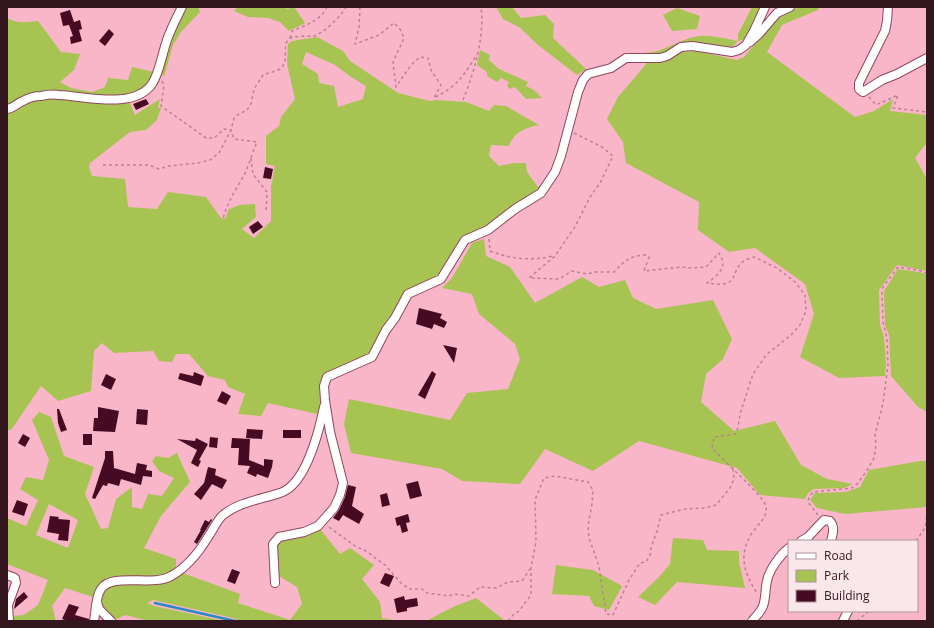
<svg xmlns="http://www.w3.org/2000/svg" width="934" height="628" viewBox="0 0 934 628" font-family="'Open Sans',sans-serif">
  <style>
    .green { fill: #a7c352; fill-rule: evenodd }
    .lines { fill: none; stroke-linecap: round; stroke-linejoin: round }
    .stream { stroke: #2b88c2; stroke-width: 2.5 }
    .building { fill: #460a22 }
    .minor-casing { stroke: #8f465d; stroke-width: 10 }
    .path { stroke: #b98291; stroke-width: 1.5; stroke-dasharray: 3 3; stroke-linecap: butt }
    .minor { stroke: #fff; stroke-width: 8 }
  </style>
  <rect width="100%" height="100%" fill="#f9b6c8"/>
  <!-- green -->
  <path class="green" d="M185,7H198L200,12L181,32L173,45L164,77L159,69L168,41Z
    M238,7H283L287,9L294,7L305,23L289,31L280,22L268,18L248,17L234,11Z
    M496,7H512L521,18L545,15L554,24L553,38L586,69L577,75L538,45L519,27L503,19Z
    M752,7H760L745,39L738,41L731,48L708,45L665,54L625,57L608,67C614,53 644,54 657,51C672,47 684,37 701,36C712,35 726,39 738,41V34Z
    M799,7H819L818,10L782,25L767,52L855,117L874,111L893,99L890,111L927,115V145H925L915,158L927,179V271L897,265L879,290L880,325L884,337L886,363L885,376L839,378L800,357L814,314L805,284L755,248L729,252L698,230L699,202L626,163L623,142L607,119L618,97L647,63L664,62L682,52L697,51L737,60L744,57L778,16Z
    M677,8L700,16L697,29L672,31L663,15Z
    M7,18C16,24 28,22 38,21L61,52L80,54L74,70L60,82L71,88L92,92L105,87L108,78L128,80L132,67L154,72C152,75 151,80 149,83C130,108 83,89 57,93C43,94 22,102 7,106Z
    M317,37L343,51L350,61L398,93L430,101L436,100L466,102L489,111L494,105L506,106L539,125C525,128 514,132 509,146L491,145L489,156L499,166L514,163H526L527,172L538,187L546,183L538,193L486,229L474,233L439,277L406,294L370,356L334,371L317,414L268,403L261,416L238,414L245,394L228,387L225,380L208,376L189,354H176L172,362L159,361L153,351L114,353L102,343L94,351L91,391L58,401L41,386L11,430H7V112L23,104L39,99L57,98L111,104L129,101L135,115L160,99L158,108H161L157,120L146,130L130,132L90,163L89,167L92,176L125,179L128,207L157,209L168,192L206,197L221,218L225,219L229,209L240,205L255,204L256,217L242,229L254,238L271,221V187L275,166L266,164V136L279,126L281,117L295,99L287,64L288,44L292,41ZM306,52L335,65L351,77L366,86L363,99L338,107L334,86L319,83L318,74L302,64Z
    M480,50L490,55L489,60L499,69L528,82L526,86L534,90L542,98L526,99L515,87L510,89L507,86L509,82L501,78L497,82L487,76V72L477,65Z
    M484,239L486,256L510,267L535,303L582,277L599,287L625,280L633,298L656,309L713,300L732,339L723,359L706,374L701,402L734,431L775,421L801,465L827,479L853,484L844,488L814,489L808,493L805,499L760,495L737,468L639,441L593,471L545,449L520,484L462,481L442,469L351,453L344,424L349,399L450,420L467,393L508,389L520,359L515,344L479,314L472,294L442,288L452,278L472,243Z
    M898,269L919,272L927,274V412L918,407L891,376L889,335L885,325L884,291Z
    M39,412L51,417L64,456L94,467L85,494L101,529L108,528L116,499L132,487V507L142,509L148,494L162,496L174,478L159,471L152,461L156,456L168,458L177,453L190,482L161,516L144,548L176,559V571L166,576L99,586L93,597L65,588L52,606L56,621H13L12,616L24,615L38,605L48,580L7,564V518L26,526L38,500L20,489L26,477L43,480L49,460L32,420ZM49,504L78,520L68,548L36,535Z
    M920,461H927V507L845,514L817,508L810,500L815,493L846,492L860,487L869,470Z
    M320,529L340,554L350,548L374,565L362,579L380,602L382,618L399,621H240L233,618L153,600L147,603L154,606L225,621H149L125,615L115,620L102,609L101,595L110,584H161L169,581L183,573L240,594L238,603L290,620L302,604L297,587L279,576L276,545L282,541L304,537Z
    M673,538L703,540L707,550L739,551V562L745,588L677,582L655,605L638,597L659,577L670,564Z
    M556,565L593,570L622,586L609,610L594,606L589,596L552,594Z
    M476,598L504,620L510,621H426L453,607Z"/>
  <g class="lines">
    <!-- stream -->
    <path class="stream" d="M155,603L235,621"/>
  </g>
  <!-- building -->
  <path class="building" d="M70,10L74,22L80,20L82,29L79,30L82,41L71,44L70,37L73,36L69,25L63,26L60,13Z
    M109,29L114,34L105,46L99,41Z
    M146,99L149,104L136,110L133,104Z
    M265,167L273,169L271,179L263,178Z
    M258,221L263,227L253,234L249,227Z
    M419,308L442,314L440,318L447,322L444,328L434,324L432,329L416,324Z
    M443,345L457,348L454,363Z
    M432,371L436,374L425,399L418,395Z
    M194,372L204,376L201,386L178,379L180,373L193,376Z
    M106,374L116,379L111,390L101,385Z
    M222,391L231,396L226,405L217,401Z
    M98,407L119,411L115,432L93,431L94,418H98Z
    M57,409H59L67,430L61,432L58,423Z
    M137,409L148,410L147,425L136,424Z
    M247,429L263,430L262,439L246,438Z
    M283,430H301V438H283Z
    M23,434L30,438L25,447L18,443Z
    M83,434H92V445H83Z
    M210,437L218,438L217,448L209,447Z
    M196,438L208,444L199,460L201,461L198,467L191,463L197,450L177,439L195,441Z
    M232,438L250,439L249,460L264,466V459L273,460L272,467L268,478L257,474L256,477L247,473L250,466L238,465L239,448H231Z
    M105,451H113L114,468L135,474L137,463L147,465L146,470L152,471V477L143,476L141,485L121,479L119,486L108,483L107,486L103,485L95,499L92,498L105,458Z
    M208,467L216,469L215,475L227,480L222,489L212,484L201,500L194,494L204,483Z
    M418,481L422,496L410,499L406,484Z
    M348,485L356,487L352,506L364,514L359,524L343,515L339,521L333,518L339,510L345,497Z
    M387,493L390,505L382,507L380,495Z
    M17,500L28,504L24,516L12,512Z
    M408,514L410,522L406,523L408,531L402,533L400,525L397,526L395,518Z
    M50,516L59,517L58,519L70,520L68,541L58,540L59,534L47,532Z
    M211,519L212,520L197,544L194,542L201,530H200L205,520L209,522Z
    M232,569L240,572L235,584L227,581Z
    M385,573L394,576L389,587L380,583Z
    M24,592L28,597L14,609L16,599Z
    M404,596L405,600L417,598L418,606L407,608V611L397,613L394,599Z
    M69,604L79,607L75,615L89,619V621H68L62,619Z"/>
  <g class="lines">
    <defs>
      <path id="minor" d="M888,7L887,21L885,31L859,83V89L863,92L882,80L897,74L927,58
        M750,42L759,34L777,13L790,7
        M7,109C14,108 17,103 23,101C28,98 35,96 41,96C46,95 53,94 59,95C85,96 134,110 152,84C159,74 162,55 166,43C170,30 176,19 182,7
        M801,541L808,537L824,520L830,521C835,527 833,533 831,541
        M7,575L15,578L16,583L8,605L9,621
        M275,583L273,544L279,537L304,532L318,526L334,508L340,495L343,483L330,432L325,400L324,386L327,377L372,357L386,330L395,318L408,294L441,279L465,240L488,230L515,209L541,193L555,172L561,156L578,92L583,80L588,74L611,68L626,58H660L667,56L681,47L692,46L732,52L739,50L746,45L754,31L765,7
        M97,602L99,609L111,621
        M94,621C96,611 95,598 101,589C112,572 153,587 171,576C186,568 199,552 208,537C213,530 217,520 223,515C239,502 262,499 280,493C306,485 319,431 324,407
        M752,621C756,616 761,612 763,606C766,598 765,589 767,581C769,570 780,555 789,548
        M843,621L848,611"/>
    </defs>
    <!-- minor casing -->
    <use href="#minor" class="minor-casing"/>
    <!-- path -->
    <path class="path" d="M360,7L359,28L355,44L379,35L394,23L400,29L404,38L393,62L396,87L411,65L420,57L428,58L431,70L441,85L434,98C456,87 464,76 477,54
      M290,38L292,31C306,25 320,21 327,7
      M162,81L164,86L161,106L206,138H214L224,129L231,130L234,139L257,142C252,153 249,166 243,177C235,191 227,203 223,219
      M869,97L876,105L898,95L893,108L927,112
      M463,100C474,73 485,36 481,7
      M574,133L602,147L613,156L600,183L590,197L576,225L566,240L555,256L529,278L559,279L572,271L587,274L595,272H614C624,261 631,255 646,255L649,257L644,271L682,267L691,268L706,267L719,253C720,256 723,260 723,262C723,272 714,278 707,283C742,289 728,272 745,260C748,259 752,258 754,257L777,268L795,282L805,295L806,311L800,325L791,335L767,354L753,374L740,414L738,428L735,434L714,437L712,448L733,469
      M251,158L253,174L267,192L266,213
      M103,165H149L159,169L169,166L198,163L210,160L219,153L231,130L234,118L239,114L247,110L251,104L254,89L263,75C268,73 273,72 278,70C291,64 281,45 289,39C295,35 306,37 314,36C324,33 341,16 346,7
      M489,239L490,251C511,259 531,261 553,256
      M818,515L808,502L809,497L813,492L852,488L858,483L868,469L874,458L876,445L875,435L883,403L888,365L887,338L883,322L882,291L883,287L898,267L918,270L927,273
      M329,527L355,546L366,551L385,565L401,583L409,589H422L427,593L449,596L453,594L469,596L480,587L496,588L508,582L522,581L530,569
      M916,541L925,528L927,515
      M508,621L513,615L519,611L531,595V568L536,542L535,500L544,478L555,476L588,482L593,490L592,504L588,526L589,538L599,566L606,614L613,615L629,580L640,563L646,562L650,555L651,548L657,531L661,515L685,509L704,508L716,505L730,488L734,479L733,469C740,476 764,498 766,506C768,518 758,524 752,533C738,555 744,573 757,593
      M857,621L869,611"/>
    <!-- minor -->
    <use href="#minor" class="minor"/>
  </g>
  <!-- border -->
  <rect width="934" height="628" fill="none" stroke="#34161f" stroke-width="16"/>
  <!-- legend -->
  <rect x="788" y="540" width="130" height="72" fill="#f9e7eb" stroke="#aa9399"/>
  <rect x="796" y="553" width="20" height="6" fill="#ffffff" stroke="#aa9399"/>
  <text x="824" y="560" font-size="12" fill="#34161f">Road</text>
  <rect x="796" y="570" width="20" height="12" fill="#a7c352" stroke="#aa9399"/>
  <text x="824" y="580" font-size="12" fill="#34161f">Park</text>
  <rect x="796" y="590" width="20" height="12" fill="#460a22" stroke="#aa9399"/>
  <text x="824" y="600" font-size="12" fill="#34161f">Building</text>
</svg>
